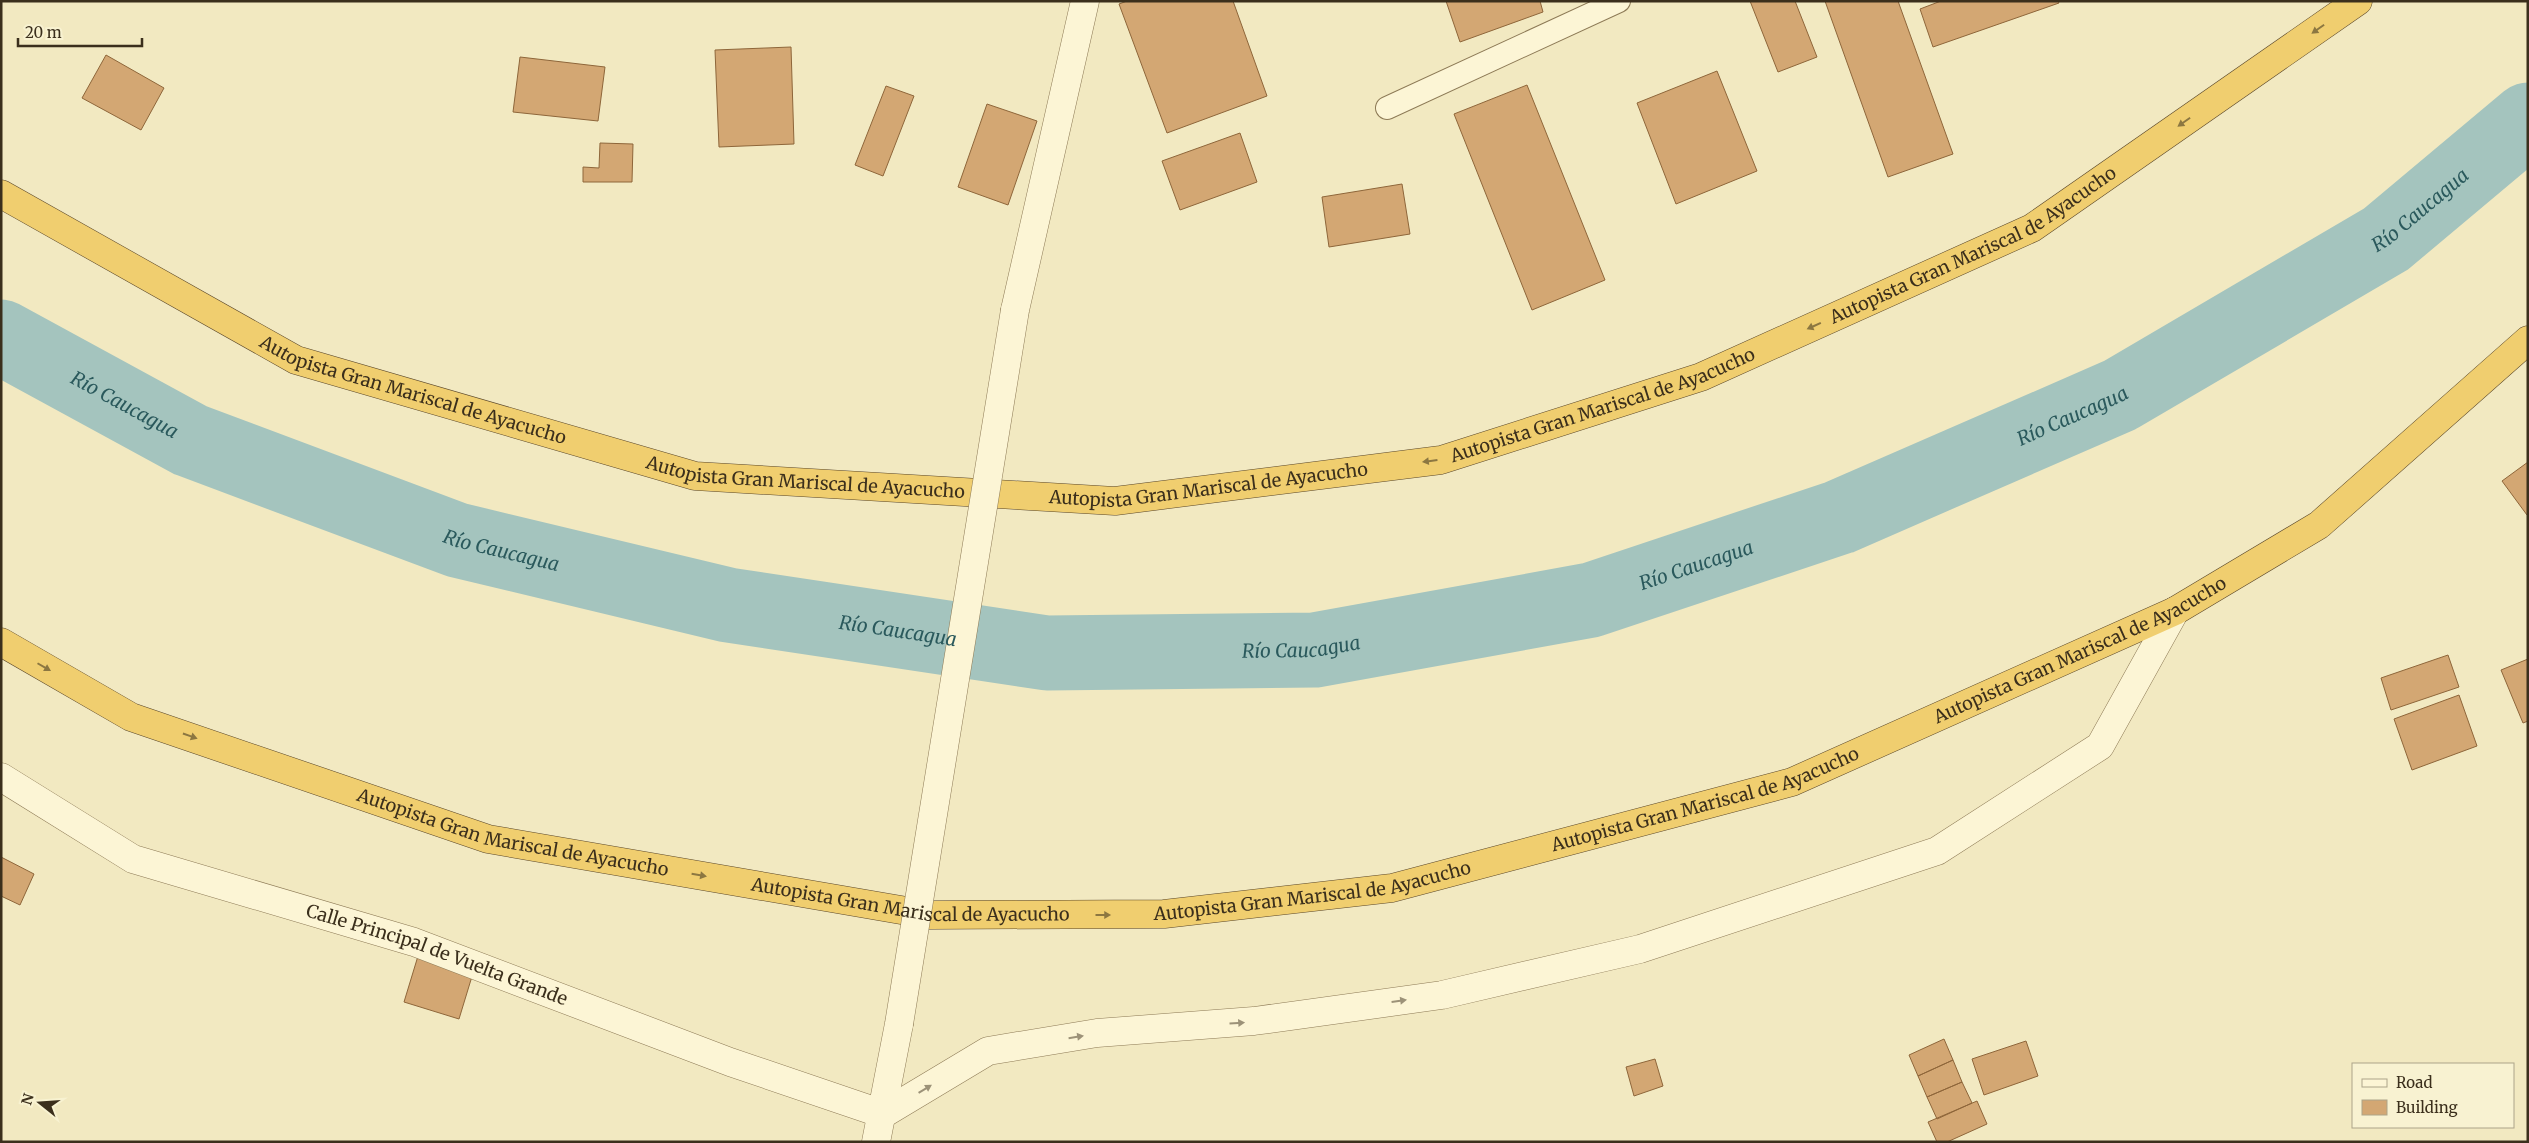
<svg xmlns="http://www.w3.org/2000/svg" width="2529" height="1143" viewBox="0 0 2529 1143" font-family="Merriweather,serif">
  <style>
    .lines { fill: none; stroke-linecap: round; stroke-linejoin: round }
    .river { stroke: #a4c4be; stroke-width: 75 }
    .building { fill: #d3a773; stroke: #8e663a }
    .service-casing { stroke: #8d7a56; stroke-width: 24 }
    .minor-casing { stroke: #8d7a56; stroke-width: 29 }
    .trunk-casing { stroke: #5a472b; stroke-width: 29 }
    .service { stroke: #fcf5d5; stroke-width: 22 }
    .minor { stroke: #fcf5d5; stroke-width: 28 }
    .trunk { stroke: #f0ce6f; stroke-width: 28 }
    .minor-bridge-casing { stroke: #8d7a56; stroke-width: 29; stroke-linecap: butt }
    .minor-bridge { stroke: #fcf5d5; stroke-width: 28 }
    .oneway { fill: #8c7741 }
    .oneway2 { fill: #9c9278 }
    .labels { text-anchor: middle; stroke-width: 5; stroke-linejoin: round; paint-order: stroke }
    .street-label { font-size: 18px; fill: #3b2f1c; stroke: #f8f2d1 }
    .water-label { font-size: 19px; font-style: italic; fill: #2a595c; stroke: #f8f2d1 }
  </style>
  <rect width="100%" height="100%" fill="#f2e9c1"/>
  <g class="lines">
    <!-- river -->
    <path class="river" id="s1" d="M1,337L190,440L457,540L728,605L1047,653L1315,650L1591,600L1840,517L2120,395L2386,239L2528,120"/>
  </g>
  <!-- building -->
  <path class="building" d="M1127,1H1233L1267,96L1167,133L1119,4Z
    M1446,1H1540L1543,12L1460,42Z
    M1750,1H1795L1817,57L1778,72Z
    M1825,1H1898L1953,154L1888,177Z
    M1941,1H2058L2059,3L1933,47L1920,9Z
    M791,47L794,144L719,147L715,50Z
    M106,55L164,88L141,130L82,98Z
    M520,57L605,67L598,121L513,112Z
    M1717,71L1757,171L1676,204L1637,103Z
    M1527,85L1605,280L1532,310L1454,114Z
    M886,86L914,96L883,176L855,165Z
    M987,104L1037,121L1008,205L958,187Z
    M1240,133L1257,182L1180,210L1162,161Z
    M600,143L633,144L632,182H583V167L599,168Z
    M1402,184L1410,234L1329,247L1322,197Z
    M2528,462V514L2527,515L2502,481Z
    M2448,655L2459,687L2391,710L2381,678Z
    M2528,659V721L2523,723L2501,670Z
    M2459,695L2477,746L2412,770L2394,719Z
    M1,857L34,874L20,905L1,896Z
    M418,956L473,973L459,1019L404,1002Z
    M1944,1039L1953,1060L1918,1076L1909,1055Z
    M2026,1041L2038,1076L1984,1095L1972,1059Z
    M1655,1059L1663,1086L1634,1096L1626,1067Z
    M1953,1060L1962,1082L1927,1097L1918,1076Z
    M1962,1082L1972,1103L1937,1119L1927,1097Z
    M1977,1101L1987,1124L1947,1142H1937L1928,1122Z"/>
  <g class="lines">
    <defs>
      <path id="service" d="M1387,108L1619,1"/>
      <g id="minor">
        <path d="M1015,310L1085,1"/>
        <path id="s2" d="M1,777L133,859L414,942L730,1062L883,1114"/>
        <path d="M883,1114L988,1051L1097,1033L1254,1021L1442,995L1640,949L1937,851L2100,746L2175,611"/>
        <path d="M876,1142L899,1024"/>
      </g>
      <g id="trunk">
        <path id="s3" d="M1,194L296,360L695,476L1115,501L1441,460L1701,377L2032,228L2358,1"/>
        <path id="s4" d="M1,642L131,717L488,839L930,915L1164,914L1392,888L1792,782L2175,611L2319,525L2528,340"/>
      </g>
    </defs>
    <!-- service casing -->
    <use href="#service" class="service-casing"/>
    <!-- minor casing -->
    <use href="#minor" class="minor-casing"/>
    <!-- trunk casing -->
    <use href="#trunk" class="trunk-casing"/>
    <!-- service -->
    <use href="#service" class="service"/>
    <!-- minor -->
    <use href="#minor" class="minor"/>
    <!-- trunk -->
    <use href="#trunk" class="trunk"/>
    <defs>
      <path id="minor-bridge" d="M899,1024L1015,310"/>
    </defs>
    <!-- minor-bridge casing -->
    <use href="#minor-bridge" class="minor-bridge-casing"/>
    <!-- minor-bridge -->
    <use href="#minor-bridge" class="minor-bridge"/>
  </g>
  <!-- one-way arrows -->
  <defs><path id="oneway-solid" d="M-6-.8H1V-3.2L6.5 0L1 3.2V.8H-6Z" transform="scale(1.25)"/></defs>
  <g class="oneway">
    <use href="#oneway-solid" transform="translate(2318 29) rotate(145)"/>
    <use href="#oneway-solid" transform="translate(2184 122) rotate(145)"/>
    <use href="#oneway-solid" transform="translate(1814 326) rotate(156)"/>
    <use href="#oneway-solid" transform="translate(1430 461) rotate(173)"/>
    <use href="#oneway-solid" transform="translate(44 667) rotate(30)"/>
    <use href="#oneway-solid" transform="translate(190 736) rotate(19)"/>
    <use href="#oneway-solid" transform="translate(699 875) rotate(10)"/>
    <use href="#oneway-solid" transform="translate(1103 915)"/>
  </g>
  <g class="oneway2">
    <use href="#oneway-solid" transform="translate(1399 1001) rotate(-8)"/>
    <use href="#oneway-solid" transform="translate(1237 1023) rotate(-4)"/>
    <use href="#oneway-solid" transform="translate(1076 1037) rotate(-9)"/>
    <use href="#oneway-solid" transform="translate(925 1089) rotate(-31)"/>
  </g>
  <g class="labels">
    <!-- street labels -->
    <g class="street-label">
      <text dy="6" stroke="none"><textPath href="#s3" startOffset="2079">Autopista Gran Mariscal de Ayacucho</textPath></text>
      <text dy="6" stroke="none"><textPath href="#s3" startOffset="459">Autopista Gran Mariscal de Ayacucho</textPath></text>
      <text dy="6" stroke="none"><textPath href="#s3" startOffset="1674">Autopista Gran Mariscal de Ayacucho</textPath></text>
      <text dy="6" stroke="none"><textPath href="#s3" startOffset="864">Autopista Gran Mariscal de Ayacucho</textPath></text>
      <text dy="6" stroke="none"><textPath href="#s3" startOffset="1269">Autopista Gran Mariscal de Ayacucho</textPath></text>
      <text dy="6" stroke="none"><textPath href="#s4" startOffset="2170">Autopista Gran Mariscal de Ayacucho</textPath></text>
      <text dy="6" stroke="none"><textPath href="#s4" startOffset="1765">Autopista Gran Mariscal de Ayacucho</textPath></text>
      <text dy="6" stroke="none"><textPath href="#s4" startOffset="550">Autopista Gran Mariscal de Ayacucho</textPath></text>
      <text dy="6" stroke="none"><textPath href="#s4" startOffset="1360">Autopista Gran Mariscal de Ayacucho</textPath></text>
      <text dy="6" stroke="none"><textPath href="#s4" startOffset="955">Autopista Gran Mariscal de Ayacucho</textPath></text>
      <text dy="6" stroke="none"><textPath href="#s2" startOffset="474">Calle Principal de Vuelta Grande</textPath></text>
    </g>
    <!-- water labels -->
    <g class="water-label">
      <text dy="7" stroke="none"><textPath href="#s1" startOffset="2571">Río Caucagua</textPath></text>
      <text dy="7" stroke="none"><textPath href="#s1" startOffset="141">Río Caucagua</textPath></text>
      <text dy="7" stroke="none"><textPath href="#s1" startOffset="2166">Río Caucagua</textPath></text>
      <text dy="7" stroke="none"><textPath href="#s1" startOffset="546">Río Caucagua</textPath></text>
      <text dy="7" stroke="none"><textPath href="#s1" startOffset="1761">Río Caucagua</textPath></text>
      <text dy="7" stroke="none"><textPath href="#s1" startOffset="951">Río Caucagua</textPath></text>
      <text dy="7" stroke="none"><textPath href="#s1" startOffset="1356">Río Caucagua</textPath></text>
    </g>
  </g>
  <!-- border -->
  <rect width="2529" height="1143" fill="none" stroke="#3b2f1c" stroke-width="5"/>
  <!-- legend -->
  <rect x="2352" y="1063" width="162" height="65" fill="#f8f2d1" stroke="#aca489"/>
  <rect x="2362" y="1079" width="25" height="8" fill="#fcf5d5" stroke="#aca489"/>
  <text x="2396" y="1088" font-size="15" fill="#3b2f1c">Road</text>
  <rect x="2362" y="1100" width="25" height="15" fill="#d3a773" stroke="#aca489"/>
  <text x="2396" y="1113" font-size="15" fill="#3b2f1c">Building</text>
  <!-- north arrow -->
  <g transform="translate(40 1103) rotate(287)" stroke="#f8f2d1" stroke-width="4" paint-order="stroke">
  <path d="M0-4L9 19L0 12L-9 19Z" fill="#3b2f1c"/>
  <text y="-8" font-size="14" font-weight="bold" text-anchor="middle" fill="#3b2f1c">N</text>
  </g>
  <!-- scale -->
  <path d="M18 38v8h124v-8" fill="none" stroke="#3b2f1c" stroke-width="2.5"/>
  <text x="25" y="38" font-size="15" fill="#3b2f1c" stroke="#f8f2d1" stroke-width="4" paint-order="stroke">20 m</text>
</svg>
